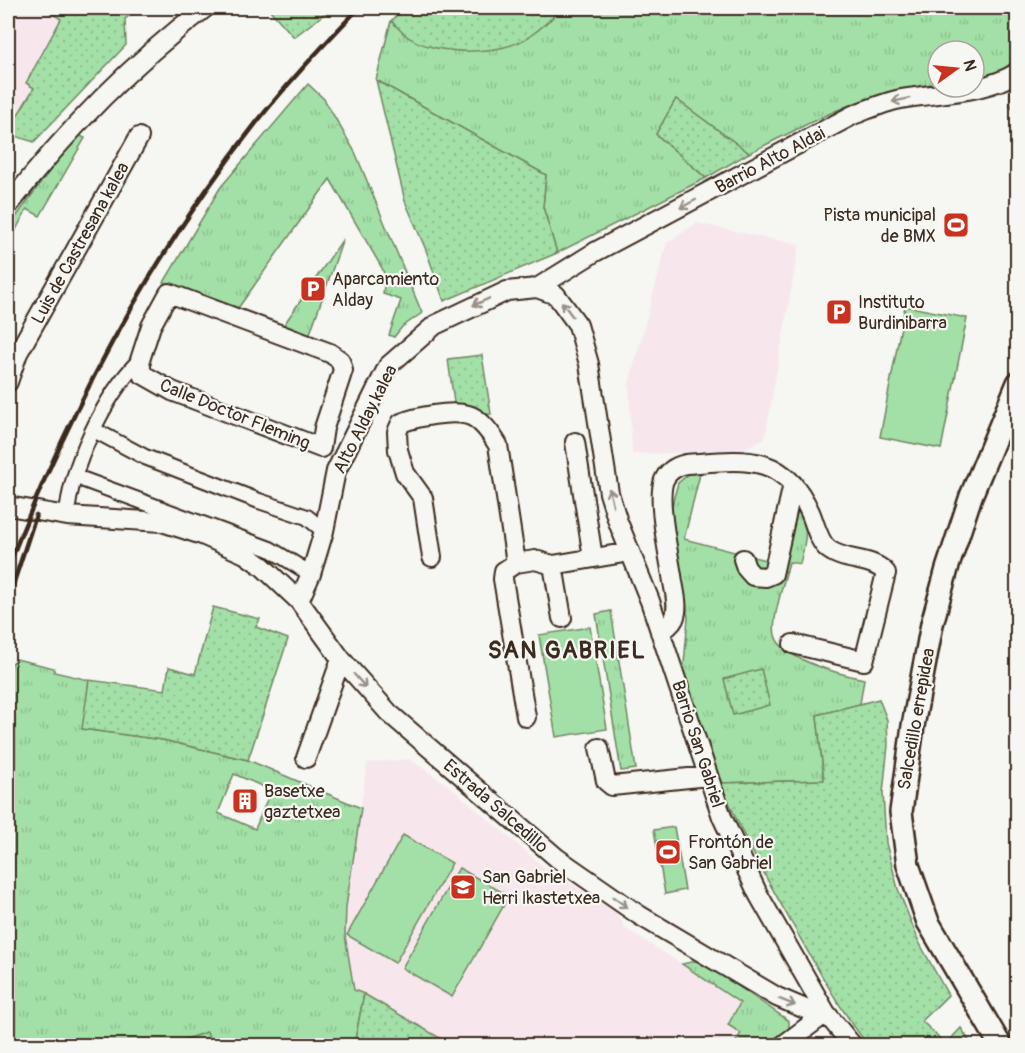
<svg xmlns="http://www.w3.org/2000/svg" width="1025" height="1053" viewBox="0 0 1025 1053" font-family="Pangolin,sans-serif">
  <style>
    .built { fill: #f7e7ec }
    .grass { fill: url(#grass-tufts); stroke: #6f8562; stroke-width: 1.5; fill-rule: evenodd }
    .park { fill: url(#park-dots); stroke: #6f8562; stroke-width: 1.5 }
    .pitch { fill: #a3e0a7; stroke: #6f8562; stroke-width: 1.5 }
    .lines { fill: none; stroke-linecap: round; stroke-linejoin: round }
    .pedestrian-casing { stroke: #3b2a1e; stroke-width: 18 }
    .minor-casing { stroke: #3b2a1e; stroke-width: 22 }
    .tertiary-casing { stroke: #3b2a1e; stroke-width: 26 }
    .pedestrian { stroke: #f6f6f2; stroke-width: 14 }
    .minor { stroke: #f6f6f2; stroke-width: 18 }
    .tertiary { stroke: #f6f6f2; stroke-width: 21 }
    .rail { stroke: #3b2a1e; stroke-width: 4.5 }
    .oneway { stroke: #989088 }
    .labels { text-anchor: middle; stroke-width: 4.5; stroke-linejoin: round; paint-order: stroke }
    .street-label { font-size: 18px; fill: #3b2a1e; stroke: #f6f6f2 }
    .poi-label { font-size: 18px; fill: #3b2a1e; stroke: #f6f6f2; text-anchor: start }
    .district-label { font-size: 24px; font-weight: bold; letter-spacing: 1.5px; fill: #3b2a1e; stroke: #f6f6f2 }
  </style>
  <defs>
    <pattern id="grass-tufts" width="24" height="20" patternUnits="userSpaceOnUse" patternTransform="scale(1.5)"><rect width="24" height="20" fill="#a3e0a7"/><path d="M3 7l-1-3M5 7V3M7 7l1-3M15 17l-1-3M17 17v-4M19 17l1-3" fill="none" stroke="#8dc08f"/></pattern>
    <pattern id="park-dots" width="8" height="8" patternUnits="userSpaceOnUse" patternTransform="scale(1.5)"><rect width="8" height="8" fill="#a3e0a7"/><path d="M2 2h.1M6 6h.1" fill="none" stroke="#8dc08f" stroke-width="1.8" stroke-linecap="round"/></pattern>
  </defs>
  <rect width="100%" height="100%" fill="#f6f6f2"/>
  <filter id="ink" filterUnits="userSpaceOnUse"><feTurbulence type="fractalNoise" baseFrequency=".0167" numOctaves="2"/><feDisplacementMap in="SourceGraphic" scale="12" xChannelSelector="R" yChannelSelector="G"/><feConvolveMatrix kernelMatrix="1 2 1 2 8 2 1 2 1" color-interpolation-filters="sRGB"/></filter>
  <g filter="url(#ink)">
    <!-- built -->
    <path class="built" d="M8,8H43L61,18L26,82L35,88L10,129L8,127Z
      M697,223L799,245L765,438L739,451L632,454L629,383L667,243Z
      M409,759L448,785L545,868L615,911L626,929L682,964L700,960L789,1021V1029L767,1045H452L354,990L345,935L346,907L367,763Z"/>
    <!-- grass -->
    <path class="grass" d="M561,8H1017V58L1000,72L974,78V51H938V83C913,87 890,92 866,99C825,113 787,135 749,153L676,99L656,134L706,178L557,253L543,207L546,175L376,80L391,21L410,38L550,20Z
      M308,84L324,99L355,152L422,313L402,327L394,337L389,335L401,300L383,294L385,276L382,268L330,179L236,311L163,284L220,188Z
      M76,134L85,138L40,216L27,209L8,245V228Z
      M343,239L308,339L281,329Z
      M690,473L700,474L684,539L781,564L796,509C812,523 804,546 800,564L789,562C785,579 771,620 775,635C780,659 843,675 864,679L860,704L817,715L824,780L721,783L683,676L688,618L671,508L678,483Z
      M611,611L636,769L621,771L596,614Z
      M16,659L54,668V672L89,680L83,729L163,740L248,760L361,808L346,907L345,935L354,990L364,994L354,1045H212L207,1032L177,1042V1045L8,1046V668ZM234,774L271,790L255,829L218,813Z
      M700,960L789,1021V1029L767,1045H734L741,1033L728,1025L740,1003L682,964Z
      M961,1028L972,1045L944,1046Z"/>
    <!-- park -->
    <path class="park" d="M43,8H141L125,19L126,45L34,142L8,134V127L10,128L34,88L26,83L61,19Z
      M268,8H332L294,37Z
      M404,8H561C552,18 542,28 530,36C503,56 436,56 408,37C402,33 397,26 391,21Z
      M376,80L546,175L543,207L557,253L444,301L426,250L405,201Z
      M1017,89V116L1010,105V92Z
      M676,99L749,153L706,178L656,134Z
      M482,355L491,414L474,415L455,410L448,359Z
      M213,607L260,619L256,627L288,639L248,760L163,740L82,729L89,680L165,690L169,667L195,674Z
      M761,669L770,705L733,715L724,679Z
      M879,699L887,720L888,745L883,793L886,843L898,889L919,942L948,995L922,1021L945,1044L944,1045H893L888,1041L882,1045H868C838,1007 815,964 791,922C765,876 740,832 721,783L824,780L817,715Z
      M364,994L452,1045H354Z
      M207,1032L212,1045H177V1042Z"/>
    <!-- pitch -->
    <path class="pitch" d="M905,306L967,318L941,449L880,437Z
      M590,627L607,729L556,737L539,635Z
      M674,827L685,890L665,894L654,830Z
      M403,835L452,863L395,963L347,935Z
      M459,868L509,896L452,997L402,968Z"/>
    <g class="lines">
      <defs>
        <path id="pedestrian" d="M94,430L145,457L259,501L307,517L324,531
          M84,480L270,549L311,574
          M67,516C70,468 105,394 140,360"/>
        <path id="minor" d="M8,206C65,132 130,65 205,8
          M537,288L595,252L853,115C869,109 885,102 901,99C940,92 983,94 1018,72
          M169,293L330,353L340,360L343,370L324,428L321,448L172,391L142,374L140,360L151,326Z
          M8,382L18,353L139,137
          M575,442L593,558
          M8,506L67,516L162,522L202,535L245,554L262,566L299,601L341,659L389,713L557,858L639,915L777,997L810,1011L826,1013
          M432,557L423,498L405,473L398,450L397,432L401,423C416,417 451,410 468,415C480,418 492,435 498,445L516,563L504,571L503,579L526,717
          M743,559L746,568L753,576L766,577L773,574L793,484
          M516,563L535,560L553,565L630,552
          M553,565L562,618
          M299,601L311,574L324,531L336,471L388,366L435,325L507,291L537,288L556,295L578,325L589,364L609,493L618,522L650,601L722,817L758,894L826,1013L853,1046
          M660,632C666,628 671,625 674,619C679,608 675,594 673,582C670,559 656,501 664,480C668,471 677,466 686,464C742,460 783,451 810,512C815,523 818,541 828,549C844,562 873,557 886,573L864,661L793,644
          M599,748L606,781L612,786L708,776
          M306,758L341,659
          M782,1046L826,1013"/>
        <path id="tertiary" d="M1001,1046L928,922L908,865L901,812L913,726L932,624L947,569L971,496L1018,383"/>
      </defs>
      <!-- pedestrian casing -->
      <use href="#pedestrian" class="pedestrian-casing"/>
      <!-- minor casing -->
      <use href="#minor" class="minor-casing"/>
      <!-- tertiary casing -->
      <use href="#tertiary" class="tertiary-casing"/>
      <!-- pedestrian -->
      <use href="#pedestrian" class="pedestrian"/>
      <!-- minor -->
      <use href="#minor" class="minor"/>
      <!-- tertiary -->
      <use href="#tertiary" class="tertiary"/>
      <!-- rail -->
      <path class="rail" d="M8,567C70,408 150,258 256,123C288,83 323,45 359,8
        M8,600L36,515"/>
    </g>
    <!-- one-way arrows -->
    <defs><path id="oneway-shaft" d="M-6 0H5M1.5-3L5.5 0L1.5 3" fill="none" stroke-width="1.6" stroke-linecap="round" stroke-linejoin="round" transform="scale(1.5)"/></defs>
    <g class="oneway">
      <use href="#oneway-shaft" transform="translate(901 100) rotate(168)"/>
      <use href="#oneway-shaft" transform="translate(688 204) rotate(152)"/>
      <use href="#oneway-shaft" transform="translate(481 302) rotate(156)"/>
      <use href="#oneway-shaft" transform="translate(567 309) rotate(-127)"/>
      <use href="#oneway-shaft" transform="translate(611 497) rotate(-104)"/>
      <use href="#oneway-shaft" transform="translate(360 681) rotate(49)"/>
      <use href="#oneway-shaft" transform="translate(620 902) rotate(35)"/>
      <use href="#oneway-shaft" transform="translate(787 1002) rotate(22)"/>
    </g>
  </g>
  <!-- icons -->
  <defs>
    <symbol id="stadium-square" viewBox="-11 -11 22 22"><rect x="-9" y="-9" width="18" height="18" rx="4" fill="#c8321e" stroke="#f6f6f2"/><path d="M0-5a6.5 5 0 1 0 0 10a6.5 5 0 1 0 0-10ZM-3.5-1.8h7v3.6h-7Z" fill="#fff"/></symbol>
    <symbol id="parking-square" viewBox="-11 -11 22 22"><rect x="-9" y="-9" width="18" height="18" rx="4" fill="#c8321e" stroke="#f6f6f2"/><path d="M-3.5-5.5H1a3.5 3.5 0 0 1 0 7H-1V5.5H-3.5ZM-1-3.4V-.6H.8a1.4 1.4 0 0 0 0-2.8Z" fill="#fff"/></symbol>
    <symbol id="building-square" viewBox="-11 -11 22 22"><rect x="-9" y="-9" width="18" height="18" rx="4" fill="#c8321e" stroke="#f6f6f2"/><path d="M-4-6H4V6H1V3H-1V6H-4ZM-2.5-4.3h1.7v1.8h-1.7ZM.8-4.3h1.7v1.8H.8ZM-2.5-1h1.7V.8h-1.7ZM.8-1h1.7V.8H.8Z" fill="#fff"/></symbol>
    <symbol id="school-square" viewBox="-11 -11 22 22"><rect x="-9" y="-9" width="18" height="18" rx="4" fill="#c8321e" stroke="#f6f6f2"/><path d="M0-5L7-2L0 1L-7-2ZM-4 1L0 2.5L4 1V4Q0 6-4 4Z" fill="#fff"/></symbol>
  </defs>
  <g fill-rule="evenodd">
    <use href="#stadium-square" x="941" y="210" width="30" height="30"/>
    <use href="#parking-square" x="298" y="274" width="30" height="30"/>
    <use href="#parking-square" x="824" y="297" width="30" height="30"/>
    <use href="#building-square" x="230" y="786" width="30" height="30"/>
    <use href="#stadium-square" x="653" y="837" width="30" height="30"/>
    <use href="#school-square" x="448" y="872" width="30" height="30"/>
  </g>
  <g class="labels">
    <!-- street labels -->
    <g class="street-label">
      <text transform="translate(770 160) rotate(-28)" y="6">Barrio Alto Aldai</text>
      <text transform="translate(80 243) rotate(-61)" y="6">Luis de Castresana kalea</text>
      <text transform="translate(235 414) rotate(22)" y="6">Calle Doctor Fleming</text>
      <text transform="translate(365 419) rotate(-63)" y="6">Alto Alday kalea</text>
      <text transform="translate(916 719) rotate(-80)" y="6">Salcedillo errepidea</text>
      <text transform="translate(698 744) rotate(72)" y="6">Barrio San Gabriel</text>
      <text transform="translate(496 806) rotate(41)" y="6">Estrada Salcedillo</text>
    </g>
    <!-- poi labels -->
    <g class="poi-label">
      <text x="936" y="221" text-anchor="end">Pista municipal<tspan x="936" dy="21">de BMX</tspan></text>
      <text x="332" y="285">Aparcamiento<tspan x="332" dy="21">Alday</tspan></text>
      <text x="858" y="308">Instituto<tspan x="858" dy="21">Burdinibarra</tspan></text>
      <text x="264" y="797">Basetxe<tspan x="264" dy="21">gaztetxea</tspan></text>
      <text x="688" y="848">Frontón de<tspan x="688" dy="21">San Gabriel</tspan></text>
      <text x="482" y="883">San Gabriel<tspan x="482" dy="21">Herri Ikastetxea</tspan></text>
    </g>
    <!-- district labels -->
    <g class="district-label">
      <text x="567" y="658">SAN GABRIEL</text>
    </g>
  </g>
  <!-- margin -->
  <rect width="1025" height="1053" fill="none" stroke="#f6f6f2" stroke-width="30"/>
  <rect x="15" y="15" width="995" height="1023" fill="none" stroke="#3b2a1e" stroke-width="2" filter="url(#ink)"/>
  <!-- north arrow -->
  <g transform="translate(956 69) rotate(75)"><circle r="28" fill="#f6f6f2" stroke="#aba49d" stroke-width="1.5"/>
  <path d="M0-4.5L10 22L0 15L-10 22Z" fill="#c8321e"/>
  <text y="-9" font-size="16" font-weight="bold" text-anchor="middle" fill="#3b2a1e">N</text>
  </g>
</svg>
